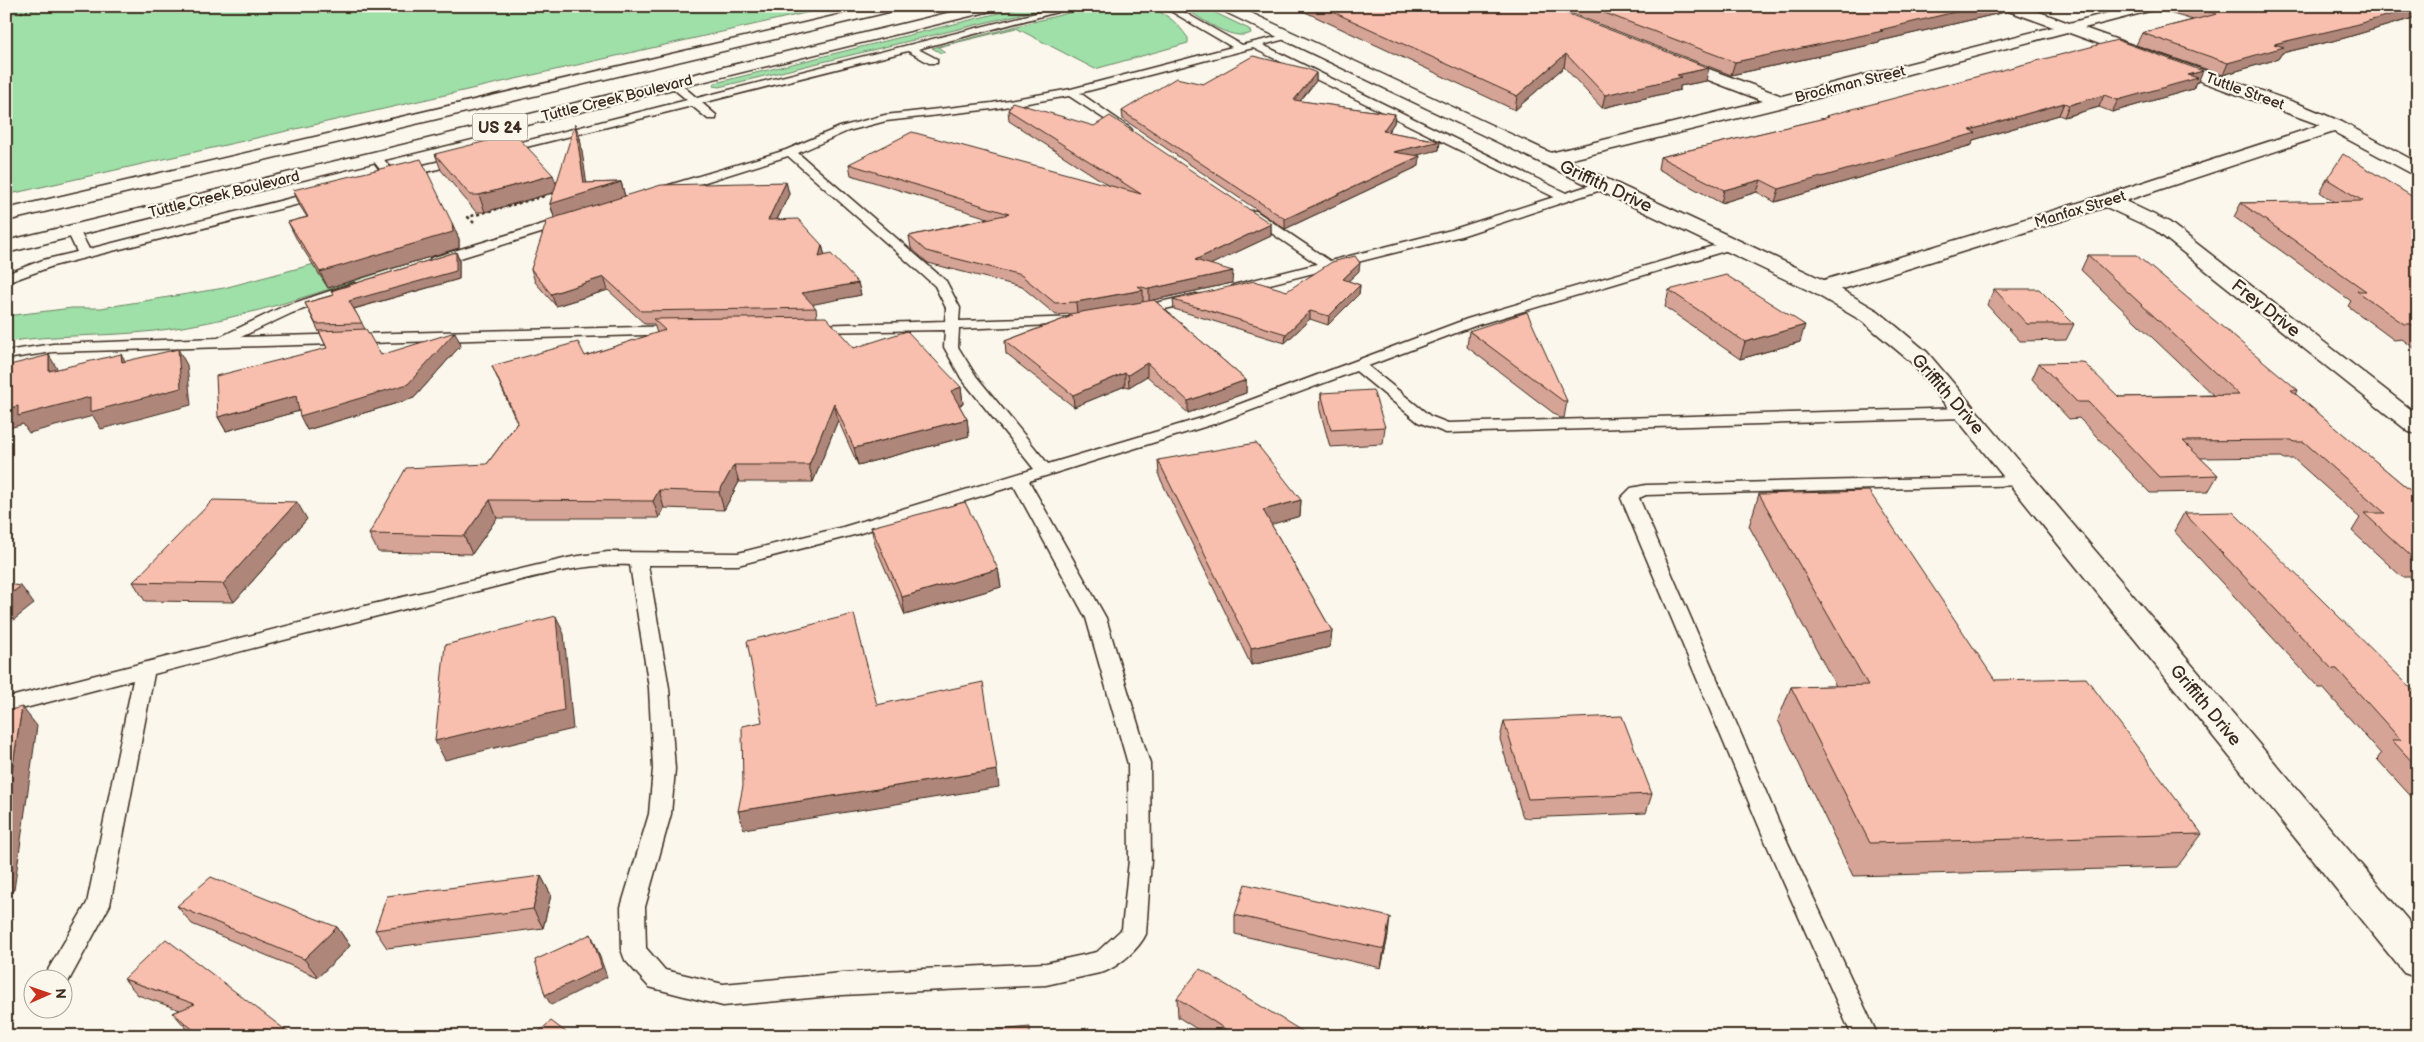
<svg xmlns="http://www.w3.org/2000/svg" width="2424" height="1042" viewBox="0 0 2424 1042" font-family="'Balsamiq Sans',sans-serif">
  <style>
    .green { fill: #9fdfa8; stroke: #6d8463 }
    .lines { fill: none; stroke-linecap: round; stroke-linejoin: round }
    .lane-casing { stroke: #3b2a1e; stroke-width: 3 }
    .street-casing { stroke: #3b2a1e; stroke-width: 3 }
    .secondary-casing { stroke: #3b2a1e; stroke-width: 3 }
    .highway-casing { stroke: #3b2a1e; stroke-width: 3 }
    .path-far1 { stroke: #3b2a1e; stroke-width: 2; stroke-dasharray: 2.5 2.5; stroke-linecap: butt }
    .path { stroke: #3b2a1e; stroke-width: 2.5; stroke-dasharray: 3 3; stroke-linecap: butt }
    .lane { fill: #fbf7ec; fill-rule: evenodd }
    .street { fill: #fbf7ec; fill-rule: evenodd }
    .secondary { fill: #fbf7ec; fill-rule: evenodd }
    .highway { fill: #fbf7ec; fill-rule: evenodd }
    .wall { fill: #d5a496; stroke: #3b2a1e }
    .shaded-wall { fill: #ae867a; stroke: #3b2a1e }
    .building { fill: #f8bfae; stroke: #3b2a1e }
    .labels { text-anchor: middle; stroke-width: 4.5; stroke-linejoin: round; paint-order: stroke }
    .far-street-label { font-size: 15px; fill: #3b2a1e; stroke: #fbf7ec }
    .shield { fill: #fbf7ec; stroke: #75685c; stroke-width: 1 }
    .shield-label { font-size: 16px; font-weight: bold; fill: #3b2a1e }
    .street-label { font-size: 18px; fill: #3b2a1e; stroke: #fbf7ec }
  </style>
  <rect width="100%" height="100%" fill="#fbf7ec"/>
  <filter id="ink" filterUnits="userSpaceOnUse"><feTurbulence type="fractalNoise" baseFrequency=".02" numOctaves="2"/><feDisplacementMap in="SourceGraphic" scale="10" xChannelSelector="R" yChannelSelector="G"/><feConvolveMatrix kernelMatrix="1 2 1 2 8 2 1 2 1" color-interpolation-filters="sRGB"/></filter>
  <g filter="url(#ink)">
    <!-- green -->
    <path class="green" d="M6,6H836L6,195Z
      M1027,6H1054L719,87L713,86L715,83Z
      M1095,6C1136,6 1162,0 1188,38V43L1095,69L1016,28L938,47L945,52L941,53L932,48Z
      M1181,6H1201L1249,29L1251,33C1232,43 1198,16 1181,6Z
      M352,254L436,255C344,283 250,320 154,331C105,337 55,334 6,342V316L72,308H101L224,288Z"/>
    <g class="lines">
      <defs>
        <path id="lane" d="M1064,6H1080L918,49L937,59V63H929L908,51L702,103L716,115V119H708L692,106L502,153L496,150L498,148L687,100L670,86V82H678L697,98Z
          M1162,6H1173L1242,45L1289,34V38L1263,45L1566,193L1603,181L1609,185L1607,188L1461,236L1238,292L1233,291L1231,288L1233,285L1317,264L1248,217L1246,214L1248,211H1256L1330,261L1451,230L1554,197L1253,48L1080,93L1130,128L1132,130L1126,133L1069,96L992,109L886,121L848,131L798,153L946,281L960,308L959,321L1083,317L1085,320L1078,324L959,329L958,347L976,376L1048,464L1205,417L1467,319L1730,241L1737,245L1735,248L1477,325L1368,366L1430,416L1448,423L1965,408L1973,413L1965,418L1446,433L1418,422L1356,371L1217,423L1029,481L1106,618L1150,764L1151,860L1146,934C1139,949 1119,966 1104,972L1046,985L842,995L723,1006L649,987L625,960L622,952L621,907L649,814L653,769L649,688L630,565C574,563 520,581 466,594C362,619 258,647 154,674L110,905L67,984L62,985V980H47L46,976L49,968L87,903L133,680L6,713V698L373,604L572,557L608,552L738,553L843,527L1034,469L961,378L944,347L945,330L809,332L807,329L814,325L945,321L946,308L935,286L788,156L667,194L663,195L657,191L659,188L786,150L840,127L885,115L992,103L1071,89L1232,47ZM1014,486L1086,618L1128,764L1129,860L1122,929L1097,952L1046,963L842,973L723,984L665,970L646,948L645,907L671,814L675,769L669,688L648,565H738L854,535Z
          M376,154L380,155L396,174L398,177L396,180H388L372,159L370,157Z
          M462,156L468,160L466,162L402,178L396,174L398,171Z
          M319,191L325,195L323,198L53,266L6,283V274L43,260L77,252L67,231L68,228H78L89,249Z
          M566,217L570,218L572,221L570,224L441,264L436,265L429,261L431,258Z
          M354,283L361,287L359,290L292,313L241,337L680,326L687,330L680,334L53,352L6,359V351L53,344L218,338L282,307Z
          M1196,294L1201,295L1203,298L1201,301L1138,315L1131,311L1133,308Z
          M2022,476L2028,477L2030,481L2028,485L1646,495L1639,498L1788,843L1878,1036H1852L1766,843L1621,498L1631,488L1646,485Z"/>
        <path id="street" d="M2001,6H2023L2069,23L2134,6H2159L2157,9L2084,28L2299,104L2342,122L2418,163V177L2334,132L2125,201L2169,222L2418,415V434L2409,432L2155,230L2106,207L1830,293L1822,294L1814,293L1811,288L1814,283L2101,196L2320,125L2067,32L1787,106L1548,165L1542,163L1539,159L1542,155L1763,101L1667,64L1665,61L1667,58H1679L1782,96L2053,27L2003,9Z"/>
        <path id="secondary" d="M1217,6H1236L1830,283L1878,311L1927,352L2418,932V978L2404,973L1911,362L1862,321L1814,293L1219,9Z"/>
        <path id="highway" d="M877,6H904L897,10L6,221V209Z
          M976,6H1002L995,10L6,253V241Z"/>
      </defs>
      <!-- lane casing -->
      <use href="#lane" class="lane-casing"/>
      <!-- street casing -->
      <use href="#street" class="street-casing"/>
      <!-- secondary casing -->
      <use href="#secondary" class="secondary-casing"/>
      <!-- highway casing -->
      <use href="#highway" class="highway-casing"/>
      <!-- path-far1 -->
      <path class="path-far1" d="M6,15L55,6"/>
      <!-- path -->
      <path class="path" d="M474,223L468,217L545,196L543,193"/>
      <!-- lane -->
      <use href="#lane" class="lane"/>
      <!-- street -->
      <use href="#street" class="street"/>
      <!-- secondary -->
      <use href="#secondary" class="secondary"/>
      <!-- highway -->
      <use href="#highway" class="highway"/>
    </g>
    <!-- wall -->
    <path class="wall" d="M1301,6H1548L1706,81L1680,86V90L1602,108L1564,67L1515,110L1301,10Z
      M1552,6H2007L2005,12L1880,41L1879,43L1731,75Z
      M2160,6H2418L2417,17L2341,39L2282,53L2278,59L2223,75L2136,45L2142,33L2193,20L2159,10Z
      M1316,73V81L1300,101L1395,114L1394,123L1388,132L1440,141L1439,150L1414,155L1419,166L1285,229L1123,119L1122,111L1203,84Z
      M2196,82L2193,89L2112,112L2099,107L2064,117L2059,115L1973,140L1972,145L1775,202L1757,192L1721,203L1658,169L1660,157L1826,118V116L2198,82Z
      M1008,110L1271,224V236L1211,264L1232,283L1154,300L1246,380V393L1188,413L1147,376L1129,387L1125,386L1074,407L1006,354L1005,341L1069,317V314L1056,315L1022,287L928,263L911,248L909,236L988,218L851,175L849,164L1110,186L1009,121Z
      M580,138L586,183L621,182L625,196L786,182L789,194L777,220L822,245L825,256L858,283L861,295L812,304L816,308L817,317L854,348L961,387L963,404L959,405L967,419L969,436L858,465L838,420L813,482H739L724,510L664,508L659,518H497L472,554L378,552L369,534L487,464L517,423L492,366L585,356L657,333L654,324H645L608,290L556,306L535,282L531,269L554,217L550,204L553,193L485,212H476L441,170L435,154L556,183Z
      M2327,179L2418,200V351L2402,339L2394,340L2348,306L2351,301L2234,217L2241,203L2334,202L2320,192Z
      M293,190L452,223L459,239V248L328,288L296,238L288,222L307,217L300,206Z
      M456,252L459,260V279L354,309L365,329L381,355L461,345L414,398L307,430L299,411L226,431L218,417L327,348L305,303L333,295L331,291Z
      M2088,255L2298,390L2296,395L2418,497V577H2402L2352,531L2360,518L2294,459H2284L2282,457L2200,458L2218,475L2208,492L2150,493L2079,418L2069,419L2032,379L2039,363L2119,397L2213,395L2081,270Z
      M1359,271L1348,281L1360,285L1359,294L1328,325L1310,319L1285,343L1174,309L1173,300L1287,291Z
      M1994,289L2074,324L2066,340L2020,341L1987,305Z
      M1669,290L1800,342L1740,359L1665,307Z
      M1469,331L1567,401L1564,418H1560L1467,347Z
      M1321,393L1385,427L1383,444L1330,447L1320,410Z
      M1158,460L1301,500L1300,516L1271,524L1332,631L1330,647L1251,665L1159,476Z
      M1759,494L1995,680L2202,834L2177,867L1853,876L1778,720L1791,687L1836,686L1749,526Z
      M2184,513L2418,695V804L2377,759L2381,754L2323,688H2319L2174,531Z
      M307,519L234,602L145,601L133,582Z
      M871,527L998,569L1001,587L905,615L875,545Z
      M1504,721L1652,794L1646,813L1523,818L1500,739Z
      M541,876L551,895L543,928L387,948L375,930Z
      M177,906L337,927L350,946L318,977L192,924Z
      M1235,915L1388,936L1381,968L1235,934Z
      M124,979L292,1036H196L187,1029L173,1013L180,1010L138,995Z
      M1177,998L1310,1036H1208L1178,1017Z"/>
    <!-- shaded-wall -->
    <path class="shaded-wall" d="M1980,6H2007L2005,12L1880,41L1879,43L1731,75L1735,62Z
      M2418,6L2417,17L2341,39L2282,53L2278,59L2223,75L2228,63L2274,44Z
      M1566,54L1564,67L1515,110L1517,96Z
      M1709,68L1706,81L1680,86V90L1602,108L1605,95L1677,75Z
      M2203,71L2198,82H2196L2193,89L2112,112L2118,100L2188,75Z
      M1316,73V81L1294,109V100Z
      M2104,95L2099,107L2064,117L2069,105Z
      M2064,103L2059,115L1973,140L1972,145L1775,202L1779,189L1970,130Z
      M1395,114L1394,123L1382,140L1383,131Z
      M575,124L580,138L588,192L621,182L625,197L555,219L550,204L584,183Z
      M1440,141L1439,150L1392,161L1393,152Z
      M1420,156L1419,166L1285,229V219Z
      M553,175L559,191L485,212L479,195Z
      M1761,180L1757,192L1721,203L1724,190Z
      M786,182L789,194L771,232L768,220Z
      M452,223L459,239V248L328,288L320,272Z
      M1271,224V236L1195,272V260Z
      M822,245L825,257H819Z
      M456,252L459,260V279L353,309L349,301Z
      M1360,263L1359,271L1342,287L1343,279Z
      M1233,271L1232,283L1149,301V289Z
      M604,277L608,290L556,306L551,294Z
      M858,283L861,295L805,306L802,293Z
      M1360,285L1359,294L1328,325L1329,316Z
      M1143,290V302L1077,314L1076,302Z
      M1310,311V319L1285,343L1286,334Z
      M1805,325L1800,342L1740,359L1745,342Z
      M455,332L461,345L414,398L307,430L300,416Z
      M178,349L187,365L191,405L101,429L93,416L29,433L23,424L6,429V409L18,406Z
      M121,354L131,370L122,362Z
      M49,355L59,372L49,371Z
      M1147,363V376L1129,387L1128,375Z
      M1125,373V386L1074,407L1073,395Z
      M1246,380V393L1188,413V401Z
      M961,387L963,404L953,408L951,391Z
      M296,396L303,410L226,431L218,417Z
      M834,403L838,420L813,482L809,465Z
      M967,419L969,436L858,465L854,448Z
      M734,465L739,482L724,510L719,492Z
      M659,490L664,508L659,518L653,501Z
      M490,500L497,518L472,554L464,536Z
      M1301,500L1300,516L1263,527V510Z
      M297,502L307,519L234,602L223,584Z
      M998,569L1001,587L905,615L902,597Z
      M21,586L34,604L6,626V597Z
      M556,616L564,634L573,729L445,760L435,741Z
      M1332,631L1330,647L1251,665V648Z
      M22,707L37,726L14,890L6,892V808Z
      M997,770L999,787L744,829L738,811Z
      M541,876L551,895L543,928L533,909Z
      M1390,917L1388,936L1381,968L1384,949Z
      M337,927L350,946L318,977L304,959Z
      M591,934L595,943L607,977L551,1005L545,995Z"/>
    <!-- building -->
    <path class="building" d="M1320,6H1548L1709,68L1677,75L1682,77L1605,95L1566,54L1517,96Z
      M1586,6H1980L1880,30L1883,31L1735,62Z
      M2190,6H2418V7L2347,27L2274,44L2284,47L2228,63L2142,33L2217,14Z
      M2117,40L2203,71L2188,75L2198,78L2118,100L2104,95L2069,105L2064,103L1970,130L1976,133L1779,189L1761,180L1724,190L1660,157L1829,117L1826,116Z
      M1253,56L1308,69L1316,73L1294,100L1395,114L1383,131L1440,141L1393,152L1420,156L1285,219L1122,111L1176,78L1203,84Z
      M1012,102L1094,126L1110,116L1271,224L1195,260L1233,271L1149,289L1138,286L1143,290L1076,302L1055,303L1021,275L926,251L909,236L1009,214L849,164L912,132L1141,194L1008,110Z
      M575,124L584,183L621,182L550,204Z
      M515,134L553,175L479,195H470L435,154Z
      M2343,154L2418,200V329L2411,324H2404L2357,291H2366L2241,203L2363,201L2327,179Z
      M421,159L452,223L453,232L320,272L288,222L308,217L293,190Z
      M786,182L768,220L798,219L822,245L819,257L831,254L858,283L802,293L816,308L641,311L604,277L551,294L531,269L547,220L661,185Z
      M456,252V271L349,301L362,323L316,324L305,303L334,295L331,291Z
      M2088,255H2136L2298,390H2291L2418,497V560H2415L2364,513H2385L2304,442H2294L2292,440L2183,441L2218,475L2159,477L2088,402H2077L2039,363L2083,362L2119,397L2239,395Z
      M1355,256L1360,263L1343,279L1360,285L1329,316L1310,311L1286,334L1173,300L1254,281L1287,291L1332,262Z
      M1726,275L1805,325L1745,342L1669,290Z
      M1994,289H2039L2074,324H2027Z
      M1154,300L1246,380L1188,401L1147,363L1128,375L1125,373L1073,395L1005,341L1072,316L1069,314Z
      M1527,312L1567,401H1563L1469,331Z
      M826,317L854,348L907,331L961,387L951,391L967,419L854,448L834,403L809,465H734L719,492L659,490L653,501L490,500L464,536L369,534L406,468L487,464L518,422L492,366L578,342L585,356L665,330L653,319Z
      M366,329L381,355L455,332L408,384L300,416L296,396L218,417L216,376L327,348L319,331Z
      M178,349L181,388L90,412V397L18,416V406L6,409V366L49,355V371L121,354L122,362Z
      M1373,390L1385,427L1331,430L1321,393Z
      M1256,443L1301,500L1263,510L1332,631L1251,648L1158,460Z
      M1869,491L1995,680L2086,678L2202,834L1870,843L1791,687L1868,685L1759,494Z
      M213,500L297,502L223,584L133,582Z
      M965,502L998,569L902,597L871,527Z
      M2233,512L2418,695V768L2392,740H2401L2337,669H2332L2184,513Z
      M6,584L21,586L6,597Z
      M854,614L877,705L983,682L997,770L738,811L743,786L742,726L762,722L747,641Z
      M556,616L564,710L435,741L445,645Z
      M22,707L6,808V711Z
      M1622,716L1652,794L1528,799L1504,721Z
      M541,876L533,909L375,930L387,896Z
      M211,877L337,927L304,959L177,906Z
      M1245,884L1390,917L1384,949L1235,915Z
      M591,934L602,968L545,995L535,960Z
      M166,939L292,1035L291,1036H201L173,1013L195,1004L124,979Z
      M1200,969L1310,1036H1236L1177,998Z
      M551,1021L571,1036H534Z
      M1030,1027V1036H990L991,1031Z
      M1123,1029L1126,1036H1103Z"/>
  </g>
  <g class="labels">
    <!-- far-street labels -->
    <g class="far-street-label">
      <text transform="translate(1850 84) rotate(-14)" y="5">Brockman Street</text>
      <text transform="translate(2245 91) rotate(20)" y="5">Tuttle Street</text>
      <text transform="translate(617 98) rotate(-14)" y="5">Tuttle Creek Boulevard</text>
      <text transform="translate(224 194) rotate(-14)" y="5">Tuttle Creek Boulevard</text>
      <text transform="translate(2080 209) rotate(-17)" y="5">Manfax Street</text>
    </g>
    <!-- shield labels -->
    <rect class="shield" x="472.5" y="113.5" width="55" height="27" rx="4"/>
    <g class="shield-label">
      <text x="500" y="133">US 24</text>
    </g>
    <!-- street labels -->
    <g class="street-label">
      <text transform="translate(1606 186) rotate(25)" y="6">Griffith Drive</text>
      <text transform="translate(2266 308) rotate(38)" y="6">Frey Drive</text>
      <text transform="translate(1948 394) rotate(49)" y="6">Griffith Drive</text>
      <text transform="translate(2206 705) rotate(50)" y="6">Griffith Drive</text>
    </g>
  </g>
  <!-- margin -->
  <rect width="2424" height="1042" fill="none" stroke="#fbf7ec" stroke-width="25"/>
  <rect x="12" y="12" width="2399" height="1017" fill="none" stroke="#3b2a1e" stroke-width="2" filter="url(#ink)"/>
  <!-- north arrow -->
  <g transform="translate(48 994) rotate(88)"><circle r="24" fill="#fbf7ec" stroke="#aea59a"/>
  <path d="M0-4L9 19L0 12L-9 19Z" fill="#c8321e"/>
  <text y="-8" font-size="14" font-weight="bold" text-anchor="middle" fill="#3b2a1e">N</text>
  </g>
</svg>
